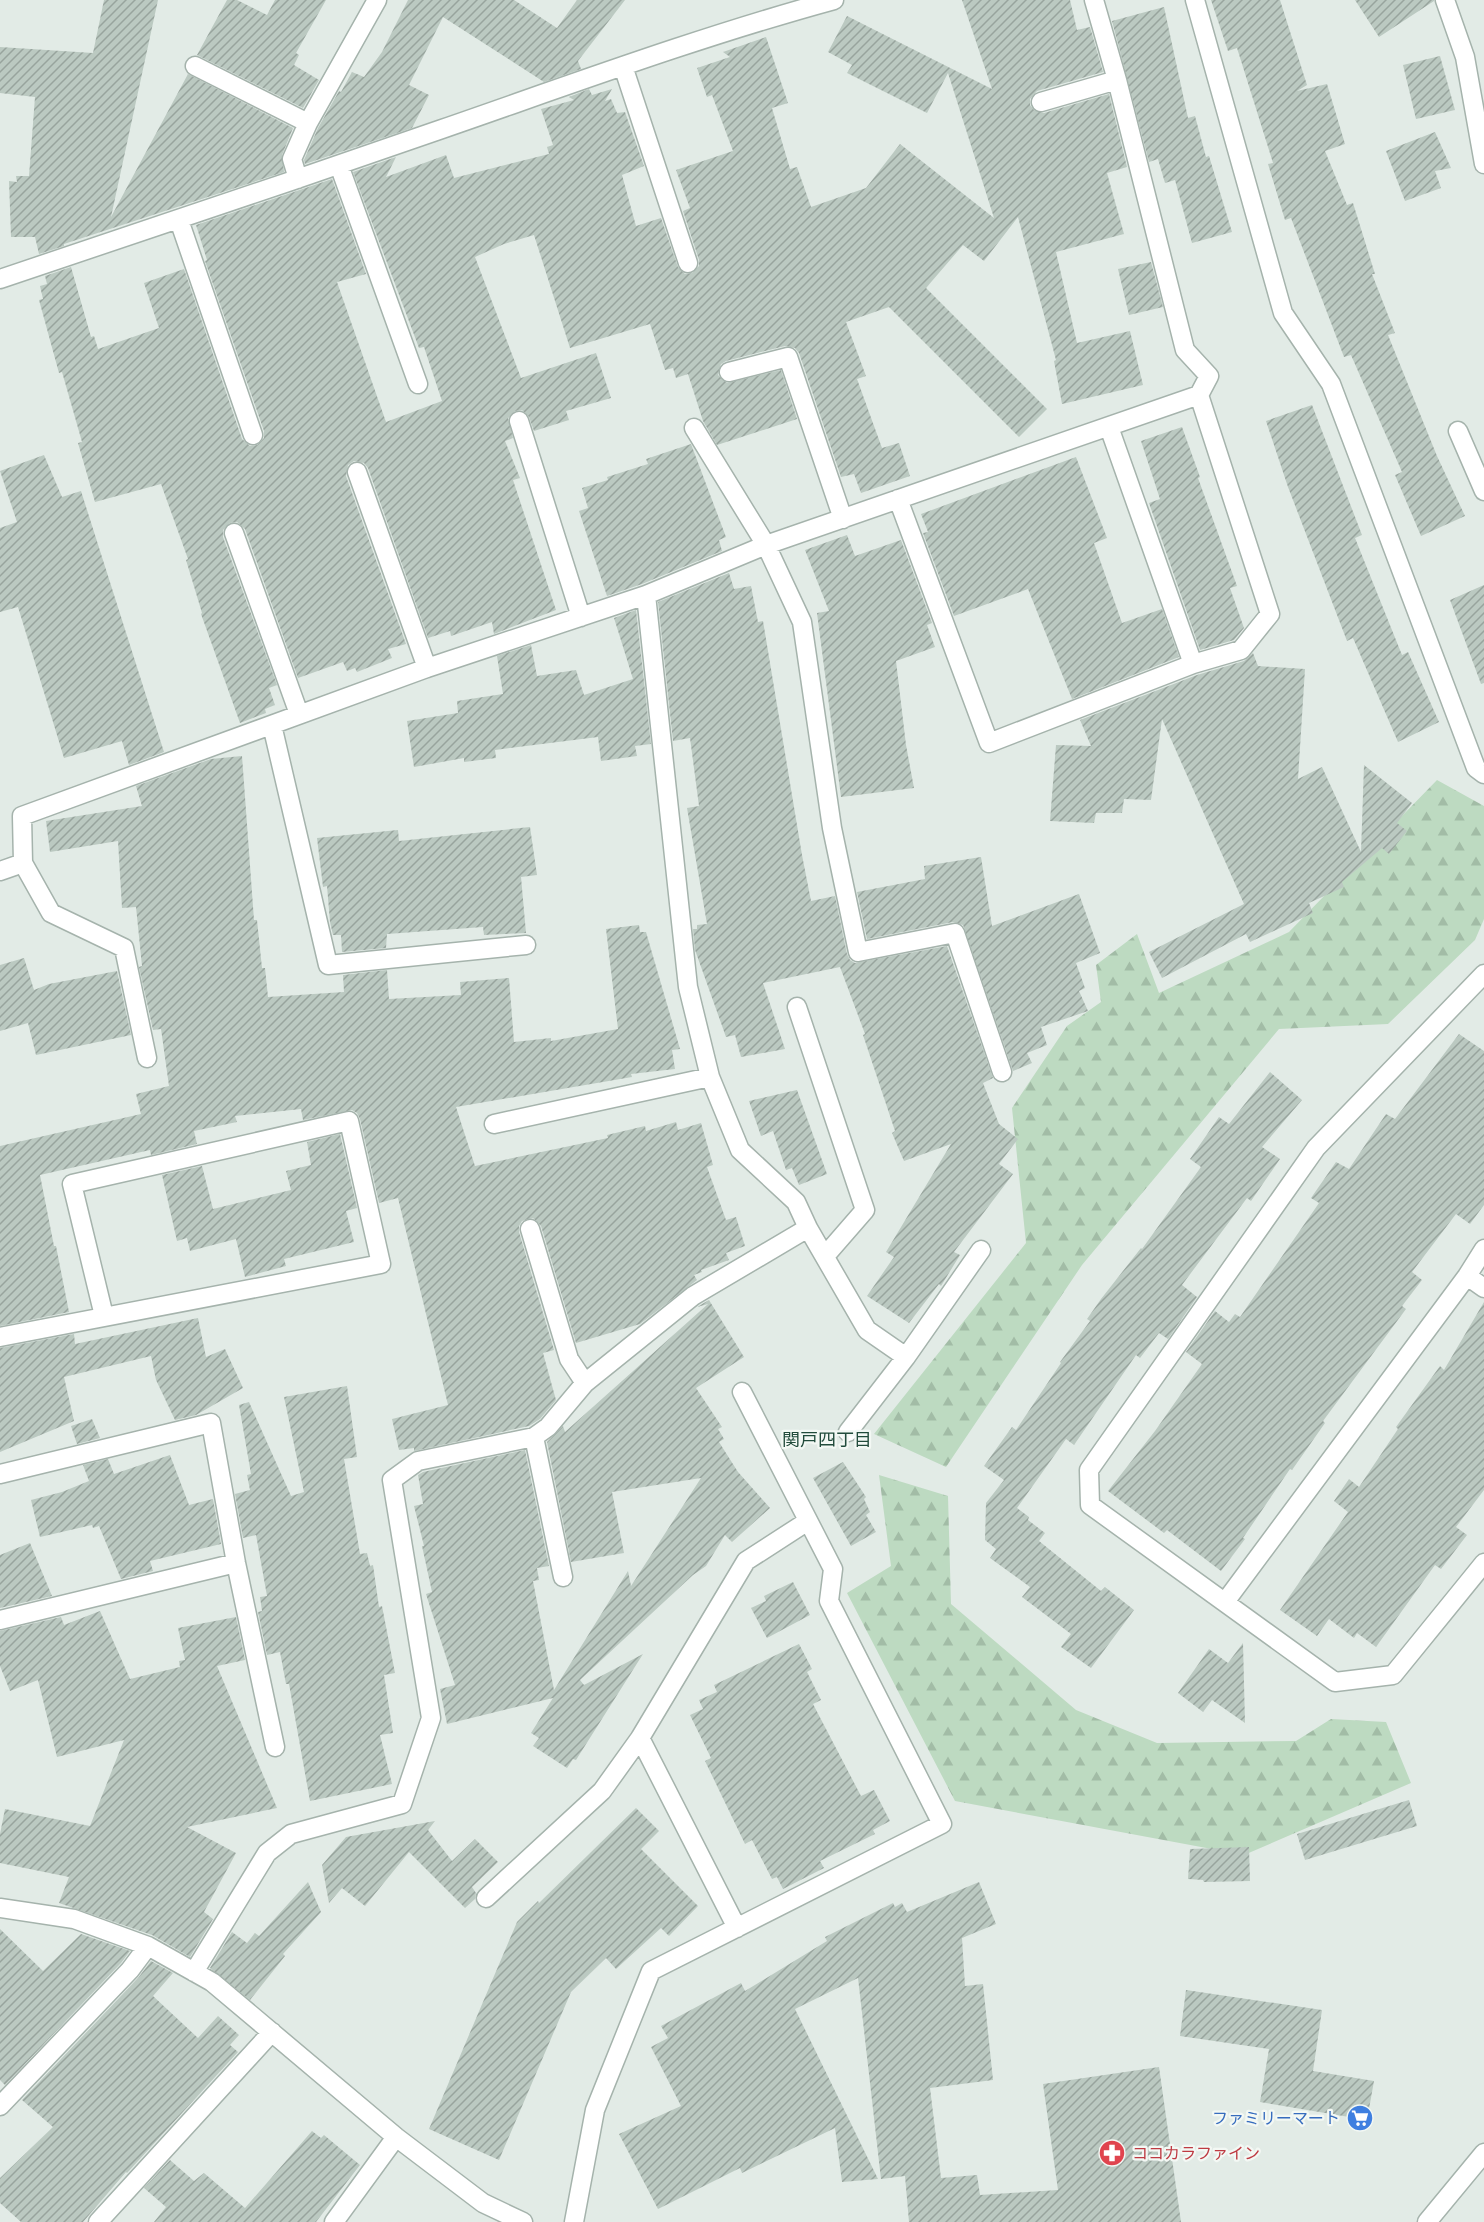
<svg xmlns="http://www.w3.org/2000/svg" width="1484" height="2222" viewBox="0 0 1484 2222" font-family="Manrope,'Noto Sans JP',sans-serif">
  <style>
    .forest { fill: url(#forest-firs) }
    .building { fill: url(#building-hatch) }
    .lines { fill: none; stroke-linecap: round; stroke-linejoin: round }
    .minor-casing { stroke: #a5b3ac; stroke-width: 21 }
    .minor { stroke: #fff; stroke-width: 18 }
    .labels { text-anchor: middle; stroke-width: 4.5; stroke-linejoin: round; paint-order: stroke }
    .shop-label { font-size: 16px; fill: #366cbe; stroke: #f3f8f4; text-anchor: end }
    .health-label { font-size: 16px; fill: #be3a42; stroke: #f3f8f4; text-anchor: start }
    .neighbourhood-label { font-size: 18px; fill: #214b3b; stroke: #f3f8f4 }
  </style>
  <defs>
    <pattern id="forest-firs" width="22" height="20" patternUnits="userSpaceOnUse" patternTransform="scale(1.5)"><rect width="22" height="20" fill="#bddac1"/><path d="M5 1l3.5 6h-7zM16 11l3.5 6h-7z" fill="#a2bca6"/></pattern>
    <pattern id="building-hatch" width="6" height="6" patternUnits="userSpaceOnUse" patternTransform="scale(1.5)"><rect width="6" height="6" fill="#bbc9c1"/><path d="M-1 1l2-2M0 6l6-6M5 7l2-2" fill="none" stroke="#98a49d"/></pattern>
  </defs>
  <rect width="100%" height="100%" fill="#e2ebe6"/>
  <!-- forest -->
  <path class="forest" d="M1437,780L1484,806V919L1475,940L1388,1024L1279,1029L1082,1265L946,1467L874,1434L1026,1243L1012,1108L1067,1026L1101,1002L1096,965L1137,934L1159,993L1289,932Z
    M879,1475L948,1496L951,1604L1076,1710L1157,1743L1296,1741L1331,1719L1386,1722L1411,1783L1244,1855L955,1801L847,1593L891,1566Z"/>
  <!-- building -->
  <path class="building" d="M104,0H158L111,217L188,74L293,128L282,155L284,172L64,244V246L39,254L35,237H11L9,181L17,182L16,176H29L35,97L0,93V47L93,53Z
    M227,0H237L267,15L275,0H326L296,53L299,55L294,65L319,80L303,108L197,55Z
    M408,0H514L557,28L577,0H625L578,61L581,69L544,82L443,17L409,85L429,95L412,128L305,164L304,160L318,128L339,91L341,92L352,72L364,77L382,52Z
    M962,0H1070L1077,30L1090,27L1103,72L1037,91L1030,99V105L1034,110L1044,113L1109,94L1127,167L1107,173L1124,234L1056,252L1077,343L1130,331L1143,385L1062,404L1054,361L1056,360L1018,217L984,261L963,245L926,288L1047,409L1019,437L889,307L846,322L866,376L857,379L882,448L899,443L910,476L861,493L854,474L841,477L799,353L795,348L785,346L726,361L721,364L718,375L727,383L781,370L797,419L717,445L703,421L688,374L676,378L673,368L665,370L650,324L570,348L534,235L504,244L475,257L521,378L596,353L611,398L566,411L569,420L534,431L529,417L522,410L515,411L508,418L513,438L505,441L520,478L513,480L556,610L494,634L492,622L451,636L450,631L428,638L368,468L364,463L354,461L348,465L346,476L406,644L388,649L392,658L357,672L355,668L347,671L343,662L298,678L245,529L237,522L230,523L223,530V537L277,685L269,688L275,705L265,709L266,713L240,723L201,614L202,613L186,560L188,559L161,484L95,502L78,443L82,442L62,372L59,373L39,300L43,299L40,286L47,284L45,276L71,267L91,337L94,336L98,349L159,328L144,283L184,269L242,439L250,446L257,445L264,438V431L205,261L207,260L196,225L332,179L366,274L337,282L386,422L442,401L424,347L419,348L353,172L396,157L386,177L446,155L454,178L549,154L547,147L553,145L541,109L574,100L569,97L589,89L592,95L612,89L605,101L611,99L617,113L625,112L644,166L622,175L636,226L661,218L678,267L685,274L692,273L699,266V260L683,211L690,208L676,170L733,151L712,95L707,97L697,68L730,57L723,52L766,37L788,103L772,108L790,169L797,167L811,207L866,188L900,144L994,218L948,73L927,113L847,73L852,65L828,52L847,16L992,89Z
    M1211,0H1280L1307,85L1297,91L1327,84L1345,144L1325,151L1347,205L1353,203L1375,274H1372L1395,333L1388,335L1437,456L1465,516L1421,536L1395,475L1402,472L1351,355L1344,357L1291,218L1285,220L1268,164L1273,163L1237,48L1228,51Z
    M1355,0H1434V1L1379,37Z
    M1164,7L1188,118L1195,116L1206,157L1209,156L1232,232L1192,243L1175,180L1165,183L1158,159L1149,162L1112,21Z
    M1440,56L1455,110L1416,119L1403,65Z
    M1435,132L1451,168L1435,171L1441,188L1405,201L1386,151Z
    M1151,262L1163,307L1129,315L1118,269Z
    M1312,405L1362,535L1355,538L1402,655L1408,652L1439,722L1398,742L1353,638L1347,641L1288,487L1266,421Z
    M1182,427L1200,477L1198,478L1237,586L1230,588L1244,628L1234,640L1200,650L1149,503L1160,499L1141,441Z
    M691,444L726,537L719,540L722,551L642,584L607,596L579,511L588,508L582,488L608,480L607,477L648,464L646,459Z
    M44,455L62,497L81,491L164,752L129,765L122,741L64,758L18,607L0,612V528L17,522L0,471Z
    M1076,457L1107,538L1094,543L1122,623L1162,609L1179,657L1072,699L1028,589L954,616L923,533L928,532L921,514Z
    M847,535L855,556L901,540L932,623L927,625L935,647L896,661L906,745L914,788L841,797L817,613L829,611L805,550Z
    M729,573L734,589L751,586L758,622L763,621L802,855L811,901L835,896L847,954L850,960L855,963L947,946L993,1078L983,1083L999,1124L1018,1139L999,1164L1013,1174L954,1252L960,1255L941,1286L939,1284L909,1323L867,1296L894,1257L886,1252L951,1144L904,1161L892,1133L895,1131L863,1035L865,1034L840,967L763,983L785,1049L741,1057L735,1035L726,1037L695,950L693,929H697V925L707,924L687,808L699,806L690,738L673,741L658,602Z
    M1484,585V683L1481,684L1450,600Z
    M636,610L651,744L635,746L637,756L601,761L598,737L495,750L496,758L464,762V758L414,767L407,721L458,713L457,701L503,694L497,656L531,645L537,676L576,670L584,695L633,679L614,618Z
    M1253,653L1258,666L1305,669L1298,779L1322,767L1361,852L1364,765L1412,803L1397,823L1407,831L1389,854L1382,848L1342,882L1344,887L1309,903L1313,913L1250,942L1246,934L1162,978L1149,952L1244,904L1162,719L1151,800L1124,799L1122,813H1096L1094,823L1050,821L1056,745L1091,746L1080,720L1197,675L1244,661Z
    M242,756L254,920H257L262,968H265L268,997L344,992L343,975L387,970L389,999L461,995L460,982L509,978L514,1042L551,1038V1041L618,1029L606,929L639,925L640,932H646L680,1049L672,1050L675,1069L631,1074L632,1077L456,1107L475,1166L608,1138L607,1135L645,1126L646,1131L676,1122L678,1130L701,1123L713,1165L707,1167L726,1220L736,1217L745,1246L726,1253L729,1260L701,1270L702,1272L694,1275L697,1280L640,1324L576,1343L541,1226L533,1218L522,1221L519,1226V1232L554,1350L543,1353L556,1400L540,1419L529,1426L414,1451V1448L399,1450L392,1419L448,1405L398,1198L379,1203L360,1119L357,1113L352,1110L303,1120L301,1109L235,1116L237,1122L194,1131L197,1144L151,1155L150,1150L40,1175L54,1246H56L69,1312L0,1326V1146L141,1114L136,1094L169,1086L161,1029L153,1030L139,967L142,966L136,907L122,908L118,841L50,852L46,821L142,806L136,786L211,759Z
    M530,827L537,875L521,877L526,933L484,935L483,927L387,934L386,948L342,952L341,935H333L330,922L327,886L323,887L317,838L398,830L399,841Z
    M981,857L992,926L1079,894L1100,953L1076,963L1085,988L1079,991L1088,1011L1041,1027L1047,1045L1027,1053L1032,1063L1013,1071L963,925L953,922L867,939L857,892L925,879L924,866Z
    M24,958L34,990L49,984L117,971L131,1035L36,1055L28,1023L0,1031V965Z
    M1459,1034L1484,1051V1205L1470,1224L1456,1214L1412,1272L1422,1280L1402,1306L1406,1309L1323,1421L1325,1423L1292,1470L1290,1469L1243,1538L1245,1539L1221,1571L1167,1530L1164,1533L1108,1491L1155,1431L1202,1364L1186,1352L1215,1311L1229,1322L1235,1314L1240,1317L1319,1203L1311,1198L1336,1162L1349,1169L1386,1114L1395,1119Z
    M1270,1072L1302,1100L1262,1147L1280,1159L1251,1201L1247,1198L1182,1285L1197,1297L1168,1339L1159,1333L1140,1358L1136,1355L1074,1445L1066,1439L1017,1508L1029,1517L1028,1520L1045,1533L1039,1541L1101,1591L1105,1587L1134,1610L1091,1668L1061,1647L1071,1634L1022,1597L1030,1587L990,1558L996,1549L985,1540L986,1503L1004,1480L984,1466L1012,1427L1016,1430L1061,1363L1060,1362L1090,1321L1087,1319L1101,1299L1141,1248L1142,1249L1201,1167L1190,1159L1219,1117L1229,1124Z
    M797,1090L827,1174L799,1185L792,1168L786,1170L773,1131L761,1136L749,1101Z
    M340,1134L357,1208L346,1211L354,1242L284,1259L286,1266L245,1277L236,1239L190,1251L187,1238L177,1241L162,1175L202,1166L213,1209L291,1190L286,1171L311,1165L307,1142Z
    M709,1300L744,1357L696,1388L722,1427L718,1429L724,1439L719,1442L738,1472L770,1508L732,1542L725,1535L706,1566L693,1575L580,1680L584,1685L643,1654L576,1760L573,1759L567,1768L533,1746L539,1738L531,1733L553,1698L447,1724L440,1689L455,1685L426,1594L432,1592L422,1546H424L414,1506L423,1504L418,1475L423,1472L525,1450L549,1566L537,1568L539,1580L533,1581L554,1690L628,1571L631,1586L701,1478L612,1492L624,1553L571,1562L547,1442L563,1426L565,1432L708,1304L697,1307Z
    M1484,1302V1490L1456,1527L1467,1535L1441,1569L1435,1565L1376,1647L1357,1633L1354,1638L1329,1619L1317,1636L1280,1610L1348,1512L1334,1501L1349,1479L1359,1487L1398,1429L1396,1427L1440,1366L1444,1370Z
    M198,1318L206,1357L225,1349L243,1388L196,1415L175,1420L156,1380L151,1356L64,1377L74,1421L0,1452V1348L74,1334L75,1344Z
    M347,1386L357,1457L344,1459L360,1554L367,1553L370,1566L373,1565L379,1607L382,1606L395,1673L384,1675L393,1733L380,1735L392,1784L310,1801L289,1684H286L280,1652L267,1655L258,1612L262,1611L260,1597L267,1596L256,1535L243,1538L235,1494L250,1490L247,1475L251,1474L239,1405L249,1402L291,1496L304,1492L284,1397Z
    M92,1419L100,1438L77,1444L71,1426Z
    M170,1455L189,1505L213,1499L221,1544L150,1561L153,1571L121,1579L99,1526L93,1528L92,1525L40,1537L31,1500L62,1492L89,1481L83,1465L108,1459L114,1474Z
    M843,1462L866,1497L864,1499L870,1512L866,1515L876,1532L851,1546L813,1478Z
    M30,1543L52,1596L0,1608V1555Z
    M793,1582L810,1615L767,1638L751,1608L766,1601L764,1596Z
    M100,1611L130,1679L180,1667L179,1661L185,1660L178,1628L236,1617L245,1660L217,1666L277,1808L187,1827L236,1853L204,1912L213,1919L190,1957L152,1935L59,1903L69,1877L0,1863V1834L5,1809L90,1826L124,1740L57,1757L38,1680L10,1691L0,1666V1631L61,1617L64,1625Z
    M1243,1643L1245,1723L1212,1700L1203,1712L1178,1693L1209,1649L1228,1663Z
    M799,1644L812,1669L807,1672L821,1700L813,1704L861,1796L874,1790L890,1821L873,1830L875,1834L820,1861L824,1868L783,1889L777,1877L772,1879L752,1840L745,1844L705,1761L711,1758L690,1715L703,1709L699,1700L717,1692L714,1685Z
    M1409,1800L1417,1826L1305,1860L1297,1834Z
    M636,1808L659,1831L641,1849L698,1906L669,1936L661,1928L616,1969L606,1958L571,1992L499,2160L429,2129L517,1922L538,1901L539,1903Z
    M435,1821L428,1830L452,1861L475,1839L498,1862L472,1887L476,1893L475,1899L465,1908L409,1852L365,1906L342,1888L329,1903L322,1865L346,1837Z
    M1249,1847L1250,1881L1204,1882L1203,1880L1188,1879L1190,1849Z
    M308,1882L321,1912L283,1954L285,1956L250,2000L210,1968L232,1932L247,1943L255,1933L259,1936Z
    M979,1882L996,1924L962,1938L965,1986L983,1984L993,2080L930,2088L941,2178L977,2175L980,2195L1058,2190L1043,2084L1159,2067L1181,2222H909L905,2176L881,2179L858,1978L795,2009L878,2179L842,2182L835,2128L742,2173L740,2168L658,2209L619,2134L681,2106L651,2047L668,2038L661,2026L741,1983L745,1991L827,1941L825,1937L893,1903L895,1907L902,1903L907,1912Z
    M0,1929L43,1971L81,1934L130,1951L121,1963L5,2085L0,2080Z
    M151,1961L173,1973L153,1996L198,2038L218,2016L239,2035L230,2045L238,2052L127,2173L126,2172L83,2222H21L0,2203V2178L53,2127L22,2100L138,1978Z
    M1186,1990L1322,2010L1313,2071L1374,2081L1367,2120L1260,2102L1269,2049L1180,2036Z
    M312,2131L321,2138L324,2135L360,2165L316,2222H154L166,2207L144,2188L170,2160L194,2181L204,2173L245,2208Z"/>
  <g class="lines">
    <defs>
      <path id="minor" d="M1094,0L1117,80L1185,350L1209,376L1199,395L1270,614L1241,650L1193,664
        M1195,0L1283,313L1331,384L1476,768L1484,774
        M1445,0L1465,57L1484,164
        M195,66L308,123L292,159L298,179
        M623,66L688,263
        M1041,102L1117,80
        M308,123L377,0
        M339,165L418,384
        M179,220L253,435
        M0,279C148,230 295,180 442,129C572,84 702,36 834,0
        M729,372L788,357L843,519
        M519,421L581,617
        M694,428L766,545L802,622L832,828L858,952L955,933L1002,1072
        M1458,431L1484,491
        M357,472L427,668
        M898,499L989,743L1193,664L1109,427
        M234,533L299,714
        M646,595L688,987L710,1077
        M272,725L328,965L526,945
        M23,863L51,913L124,948L147,1058
        M0,871L23,863L22,816L427,668L646,595L766,545L1199,395
        M1484,974L1316,1148L1089,1470L1090,1505L1335,1682L1393,1675L1484,1563
        M797,1007L865,1210L825,1256
        M494,1124L710,1077L740,1150L796,1202L808,1228
        M530,1229L569,1359L585,1383
        M1467,1276L1484,1288
        M0,1337L381,1264L349,1121L72,1184L104,1316
        M848,1432L906,1357L981,1250
        M534,1437L563,1577
        M0,1474L211,1423L236,1563L275,1747
        M1225,1602L1467,1276L1484,1249
        M0,1620L236,1563
        M640,1738L737,1928
        M486,1898L602,1791L640,1738L746,1561L808,1521
        M0,1908L74,1919L148,1946L212,1982L396,2137L483,2203L523,2222
        M194,1972L267,1853L291,1834L402,1804L431,1718L392,1480L418,1461L534,1437L548,1427L585,1383L693,1296L808,1228L867,1330L906,1357
        M0,2106L130,1970L148,1946
        M98,2222L272,2032
        M334,2222L396,2137
        M574,2222L595,2110L651,1971L942,1824L829,1601L833,1569L742,1392
        M1427,2222L1484,2153"/>
    </defs>
    <!-- minor casing -->
    <use href="#minor" class="minor-casing"/>
    <!-- minor -->
    <use href="#minor" class="minor"/>
  </g>
  <!-- icons -->
  <defs>
    <symbol id="supermarket-disc" viewBox="-11 -11 22 22"><circle r="9.5" fill="#3f7fe0" stroke="#f3f8f4"/><path d="M-6-5.5h2.5l.6 2H6L4.5 2H-2.5L-4.4-4H-6ZM-1.5 3.2a1.3 1.3 0 1 0 .1 0ZM3 3.2a1.3 1.3 0 1 0 .1 0Z" fill="#fff"/></symbol>
    <symbol id="pharmacy-disc" viewBox="-11 -11 22 22"><circle r="9.5" fill="#e0444e" stroke="#f3f8f4"/><path d="M-2-6h4v4h4v4h-4v4h-4v-4h-4v-4h4Z" fill="#fff"/></symbol>
  </defs>
  <g fill-rule="evenodd">
    <use href="#supermarket-disc" x="1345" y="2103" width="30" height="30"/>
    <use href="#pharmacy-disc" x="1097" y="2138" width="30" height="30"/>
  </g>
  <g class="labels">
    <!-- shop labels -->
    <g class="shop-label">
      <text x="1340" y="2124">ファミリーマート</text>
    </g>
    <!-- health labels -->
    <g class="health-label">
      <text x="1132" y="2159">ココカラファイン</text>
    </g>
    <!-- neighbourhood labels -->
    <g class="neighbourhood-label">
      <text x="827" y="1446">関戸四丁目</text>
    </g>
  </g>
</svg>
